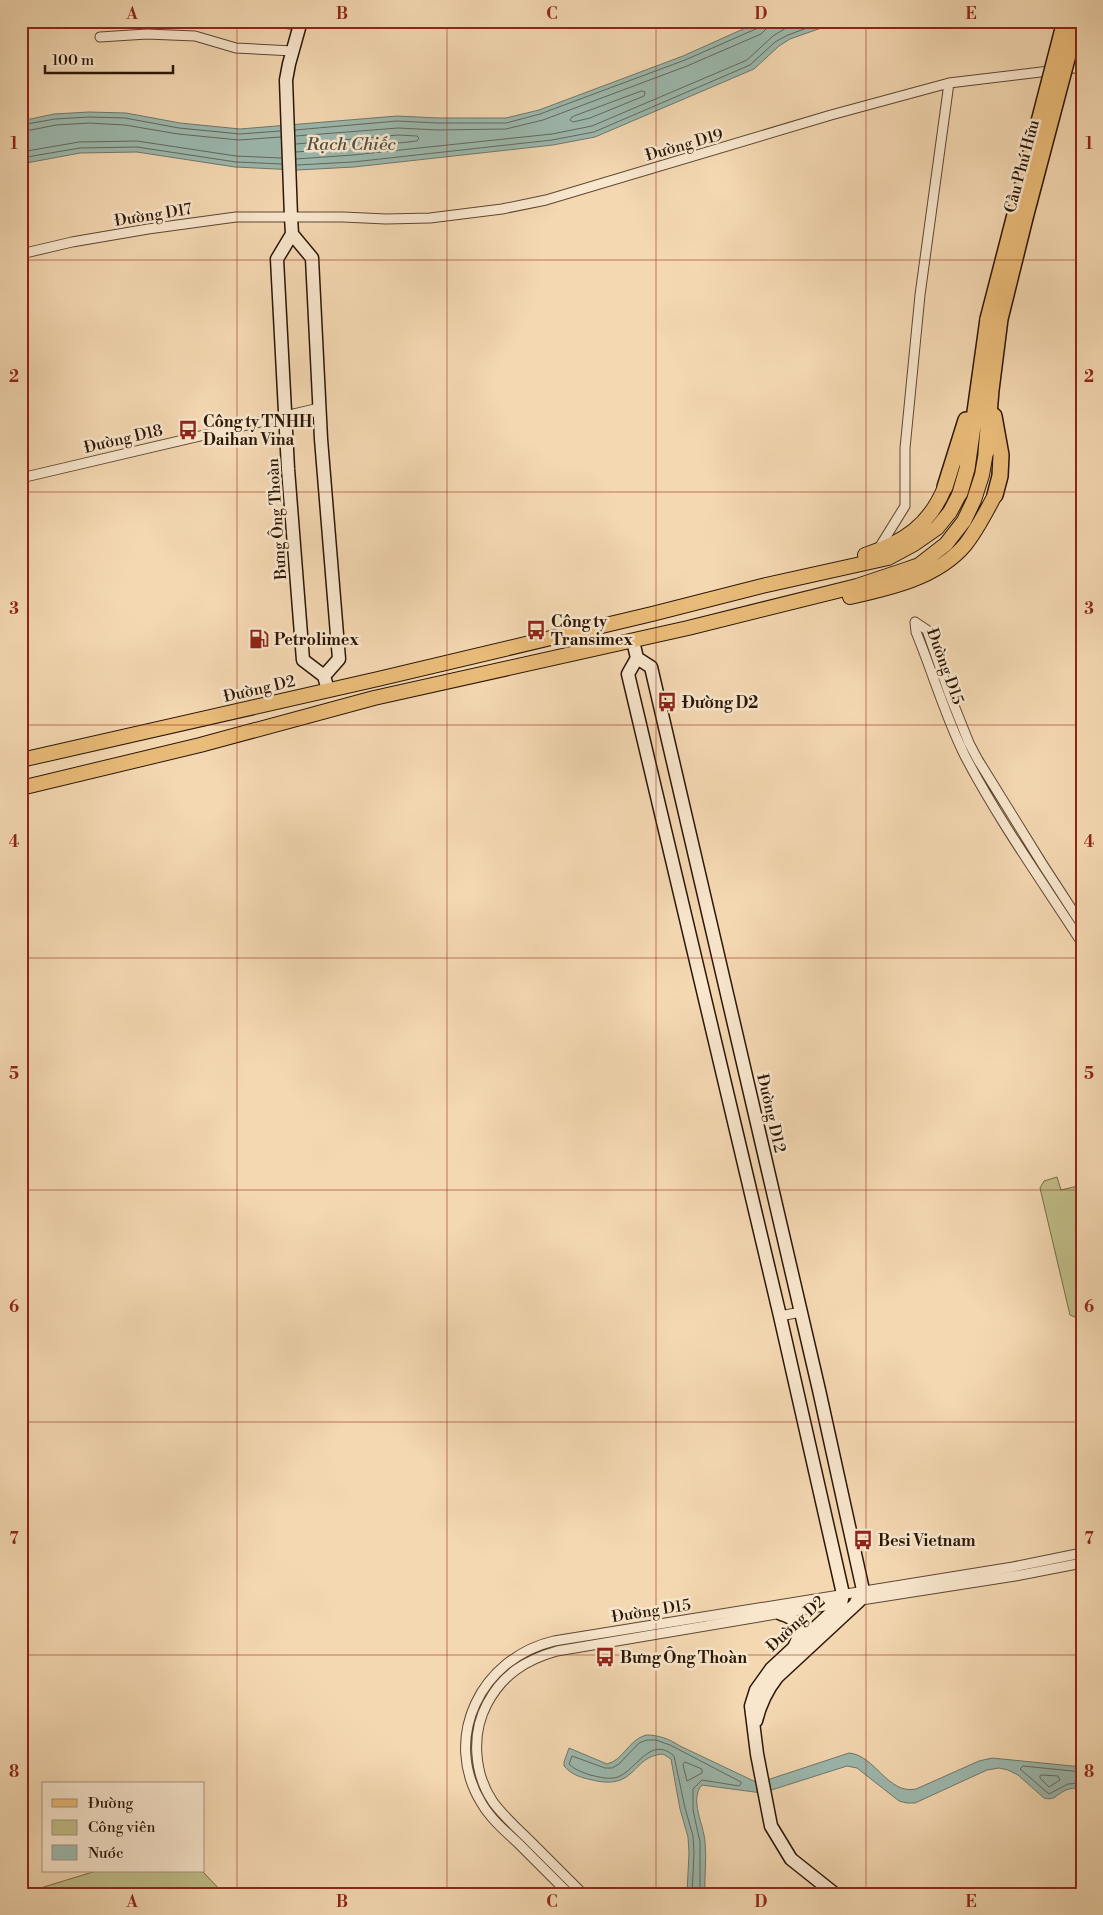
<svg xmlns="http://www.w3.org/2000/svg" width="1103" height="1915" viewBox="0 0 1103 1915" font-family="'Libre Bodoni',serif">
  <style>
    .green { fill: #c0be89; stroke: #766a48 }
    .water { fill: #9cb9af; stroke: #6f786c }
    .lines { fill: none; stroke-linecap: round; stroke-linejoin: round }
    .shore { stroke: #64685b; stroke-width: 1 }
    .street-casing { stroke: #5d4732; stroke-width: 11 }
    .secondary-casing { stroke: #2b1707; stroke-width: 15 }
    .primary-casing { stroke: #2b1707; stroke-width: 16 }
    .highway-casing { stroke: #2b1707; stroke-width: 18 }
    .street { stroke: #f8e6cd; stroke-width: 9 }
    .secondary { stroke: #f8e6cd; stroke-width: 12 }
    .primary { stroke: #eabc79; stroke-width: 14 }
    .highway { stroke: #eabc79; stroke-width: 15 }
    .highway-bridge-casing { stroke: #2b1707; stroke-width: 18; stroke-linecap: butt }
    .highway-bridge { stroke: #eabc79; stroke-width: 15 }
    .grid { fill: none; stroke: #8f2418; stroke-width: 1; stroke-opacity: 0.55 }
    .labels { text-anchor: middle; stroke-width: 5; stroke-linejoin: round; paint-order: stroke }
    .street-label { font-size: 16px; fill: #2b1707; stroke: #f8e6cd }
    .poi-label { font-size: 16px; font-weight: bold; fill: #2b1707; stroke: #f8e6cd; text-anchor: start }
    .water-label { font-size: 18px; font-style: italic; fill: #535042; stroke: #f8e6cd }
    .neatline { fill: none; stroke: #8f2418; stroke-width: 2 }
    .grid-label { font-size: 16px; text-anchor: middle; font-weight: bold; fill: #8f2418 }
  </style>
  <rect width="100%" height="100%" fill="#f4d8b2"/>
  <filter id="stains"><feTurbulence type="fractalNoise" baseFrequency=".004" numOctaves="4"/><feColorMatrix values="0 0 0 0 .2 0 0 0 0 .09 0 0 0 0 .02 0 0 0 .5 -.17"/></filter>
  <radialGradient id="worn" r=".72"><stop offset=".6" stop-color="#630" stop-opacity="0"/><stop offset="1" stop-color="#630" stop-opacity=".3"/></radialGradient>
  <!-- green -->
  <path class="green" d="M1057,1177L1061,1190L1082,1185V1316L1075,1317L1070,1315L1040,1188L1044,1181Z
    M96,1871H202L224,1894H21Z"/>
  <!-- water -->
  <path class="water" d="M761,21H841L790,39L779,46L754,69L595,137L553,145L354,167L297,170L235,167L137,152L80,153L21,164V121L54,114L89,112L126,113L180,123L240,129L397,116L438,118H506L539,110L683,56Z
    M646,1735C659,1735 669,1739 680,1746L758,1783L849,1753C875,1755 888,1795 916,1789L979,1761L992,1758L1082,1767V1788C1076,1788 1069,1788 1064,1791C1056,1795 1054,1801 1044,1798L1018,1775L1008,1770L999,1768L987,1770L915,1803H907L899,1801L857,1768L847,1766L762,1793L702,1785C689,1799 704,1825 705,1842C707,1859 704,1877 705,1894H687L689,1853L688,1837L680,1809L671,1759L663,1754C630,1756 638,1793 588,1779C579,1777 571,1774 564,1766V1762L569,1748L607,1764C624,1760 628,1740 646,1735Z"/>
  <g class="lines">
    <!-- shore -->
    <path class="shore" d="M642,91L645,92L644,96L590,118L573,122L570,120L572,117Z
      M21,125L55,119L89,117L125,118L179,128L240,134L280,131
      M295,130L397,121L438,123H506L540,114L685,60L758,28L761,21
      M21,132L56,125L89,123L125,125L178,134L239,140L281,137
      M296,136L398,128L438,130L506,129L543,120L687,66L761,34L766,29L767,21
      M296,144L398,135L417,136L419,138L417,141L352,148L296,152
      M21,152L79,142L137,141L236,156L281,158
      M21,158L80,148L137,147L236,162L282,164
      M296,159L353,155L552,134L592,126L747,60L773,36L786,28L807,21
      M297,165L353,162L552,140L594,132L750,65L775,42L788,35L826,21
      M685,1762L702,1769V1773L687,1781L683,1765Z
      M1082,1772L1023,1766L1020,1769L1049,1794L1068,1784L1082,1783
      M1042,1775L1058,1776L1060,1780L1049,1787L1040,1778V1776Z
      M692,1894L694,1853L693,1836L685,1808L674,1756C651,1735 637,1769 618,1777C608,1780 600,1777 590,1775C582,1772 575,1770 569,1764L572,1756L605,1768H612L619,1764L639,1743L647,1740H656L670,1745L741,1782V1784L739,1786L702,1780L693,1789V1810L700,1842V1894"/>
    <defs>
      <path id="street" d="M262,21L300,25
        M100,37L147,34L195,36L236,48L293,51
        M21,254L72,242L148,229L236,217H343L386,219L430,218L502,209L546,200L831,115L949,83L1082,67
        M21,478L319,408
        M879,548L905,506V448L920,295L949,83
        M915,622L916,632C933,673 945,716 965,756C999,821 1042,881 1082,943
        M915,622L927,630L949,693L969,743L978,760L1043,865L1082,925
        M780,1316L801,1312
        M855,1601L1015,1576L1082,1563
        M569,1894C552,1877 535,1860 518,1843C505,1831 491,1819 482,1804C441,1738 481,1658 554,1641L1013,1567L1082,1553
        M583,1894C566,1877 549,1860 532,1843C519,1830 504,1817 493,1802C474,1774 471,1734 487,1704C502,1675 525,1660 557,1651L842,1603"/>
      <path id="secondary" d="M301,21L289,64L286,80L291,217L292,234L312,258L321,439L339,659L324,676
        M292,234L277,259L288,469L303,660L324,676L326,683
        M633,641L637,658L651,667L819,1390L863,1590L859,1601L777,1677C766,1691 760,1704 756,1721
        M637,658L628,674L780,1316L843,1594L841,1604L771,1669L756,1690L751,1706L757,1754L771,1826L791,1859L835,1894
        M781,1614C797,1618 804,1630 795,1645"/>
      <path id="primary" d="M865,555C904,542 929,526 945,487
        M850,597C890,588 937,578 965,545C977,530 986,512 995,495
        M21,760L378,679L652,614L762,586L888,558L914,544L937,528L950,512L960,493
        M21,788L200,745L374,698L688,628L857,586L905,570L919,565L946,544L964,521L974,500L982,475L986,452"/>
      <path id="highway" d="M994,416L1001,455L1000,476L995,495
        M986,452L991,390L1000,319
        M945,487L966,420
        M960,493L967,469L988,319"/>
    </defs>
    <!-- street casing -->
    <use href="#street" class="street-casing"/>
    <!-- secondary casing -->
    <use href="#secondary" class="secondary-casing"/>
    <!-- primary casing -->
    <use href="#primary" class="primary-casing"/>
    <!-- highway casing -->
    <use href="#highway" class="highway-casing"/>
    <!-- street -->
    <use href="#street" class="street"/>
    <!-- secondary -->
    <use href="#secondary" class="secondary"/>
    <!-- primary -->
    <use href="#primary" class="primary"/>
    <!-- highway -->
    <use href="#highway" class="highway"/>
    <defs>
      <path id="highway-bridge" d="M988,319L1065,21
        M1000,319L1025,218L1077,21"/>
    </defs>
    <!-- highway-bridge casing -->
    <use href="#highway-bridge" class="highway-bridge-casing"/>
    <!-- highway-bridge -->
    <use href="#highway-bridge" class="highway-bridge"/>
  </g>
  <!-- grid -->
  <path class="grid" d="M237,21V1894M447,21V1894M656,21V1894M866,21V1894M21,260H1082M21,492H1082M21,725H1082M21,958H1082M21,1190H1082M21,1422H1082M21,1655H1082"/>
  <!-- icons -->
  <defs>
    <symbol id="bus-bare" viewBox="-9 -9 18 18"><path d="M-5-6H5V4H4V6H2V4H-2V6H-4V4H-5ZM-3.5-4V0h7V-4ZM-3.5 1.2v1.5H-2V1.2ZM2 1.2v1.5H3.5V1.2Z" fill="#8f2418" stroke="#f8e6cd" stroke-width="2.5" paint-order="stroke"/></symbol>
    <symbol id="fuel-bare" viewBox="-9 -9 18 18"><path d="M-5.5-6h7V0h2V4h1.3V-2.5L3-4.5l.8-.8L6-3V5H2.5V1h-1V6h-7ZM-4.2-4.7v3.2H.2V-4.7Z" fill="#8f2418" stroke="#f8e6cd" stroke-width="2.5" paint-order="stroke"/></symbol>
  </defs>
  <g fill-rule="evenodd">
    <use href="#bus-bare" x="174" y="416" width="28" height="28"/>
    <use href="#bus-bare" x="522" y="616" width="28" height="28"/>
    <use href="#fuel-bare" x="245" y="625" width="28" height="28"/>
    <use href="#bus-bare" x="653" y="688" width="28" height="28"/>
    <use href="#bus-bare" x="849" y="1526" width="28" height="28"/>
    <use href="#bus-bare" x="591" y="1643" width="28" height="28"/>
  </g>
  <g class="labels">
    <!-- street labels -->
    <g class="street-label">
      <text transform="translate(684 144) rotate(-16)" y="6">Đường D19</text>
      <text transform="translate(1021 166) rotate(-75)" y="6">Cầu Phú Hữu</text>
      <text transform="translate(153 214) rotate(-9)" y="6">Đường D17</text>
      <text transform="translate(123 438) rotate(-13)" y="6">Đường D18</text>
      <text transform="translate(276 519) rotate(-94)" y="6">Bưng Ông Thoàn</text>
      <text transform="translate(946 666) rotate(70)" y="6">Đường D15</text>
      <text transform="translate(259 688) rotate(-13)" y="6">Đường D2</text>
      <text transform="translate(772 1113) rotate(77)" y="6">Đường D12</text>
      <text transform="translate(651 1610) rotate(-9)" y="6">Đường D15</text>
      <text transform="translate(795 1623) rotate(-43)" y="6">Đường D2</text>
    </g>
    <!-- poi labels -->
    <g class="poi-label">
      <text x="203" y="427">Công ty TNHH<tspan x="203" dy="18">Daihan Vina</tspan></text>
      <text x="551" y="627">Công ty<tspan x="551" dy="18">Transimex</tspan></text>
      <text x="274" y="645">Petrolimex</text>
      <text x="682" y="708">Đường D2</text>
      <text x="878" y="1546">Besi Vietnam</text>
      <text x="620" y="1663">Bưng Ông Thoàn</text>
    </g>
    <!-- water labels -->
    <g class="water-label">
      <text x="351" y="150">Rạch Chiếc</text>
    </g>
  </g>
  <!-- margin -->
  <rect width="1103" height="1915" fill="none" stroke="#f4d8b2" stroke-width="55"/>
  <!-- legend -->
  <rect x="42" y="1782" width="162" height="90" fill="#f8e6cd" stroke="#a6937e"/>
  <rect x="52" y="1799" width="25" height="8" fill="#eabc79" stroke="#a6937e"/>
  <text x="88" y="1808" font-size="15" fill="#2b1707">Đường</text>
  <rect x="52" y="1820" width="25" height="15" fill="#c0be89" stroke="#a6937e"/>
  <text x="88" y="1832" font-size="15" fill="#2b1707">Công viên</text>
  <rect x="52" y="1845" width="25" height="15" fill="#9cb9af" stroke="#a6937e"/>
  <text x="88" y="1858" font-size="15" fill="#2b1707">Nước</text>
  <!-- scale -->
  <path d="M45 65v8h128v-8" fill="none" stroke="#2b1707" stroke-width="2.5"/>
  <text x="52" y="65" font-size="15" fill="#2b1707" stroke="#f8e6cd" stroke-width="4" paint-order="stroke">100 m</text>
  <rect x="28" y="28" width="1048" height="1860" class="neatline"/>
  <g class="grid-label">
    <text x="132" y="19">A</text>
    <text x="342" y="19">B</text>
    <text x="552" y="19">C</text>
    <text x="761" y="19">D</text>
    <text x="971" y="19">E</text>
    <text x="14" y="149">1</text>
    <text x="1089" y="149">1</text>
    <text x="14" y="382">2</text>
    <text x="1089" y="382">2</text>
    <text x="14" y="614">3</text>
    <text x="1089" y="614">3</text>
    <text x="14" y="847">4</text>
    <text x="1089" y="847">4</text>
    <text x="14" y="1079">5</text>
    <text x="1089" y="1079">5</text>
    <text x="14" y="1312">6</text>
    <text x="1089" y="1312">6</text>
    <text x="14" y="1544">7</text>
    <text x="1089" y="1544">7</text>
    <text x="14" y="1777">8</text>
    <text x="1089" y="1777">8</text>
    <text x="132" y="1907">A</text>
    <text x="342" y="1907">B</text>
    <text x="552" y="1907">C</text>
    <text x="761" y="1907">D</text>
    <text x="971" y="1907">E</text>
  </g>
  <rect width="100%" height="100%" filter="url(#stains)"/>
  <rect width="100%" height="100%" fill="url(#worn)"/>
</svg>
